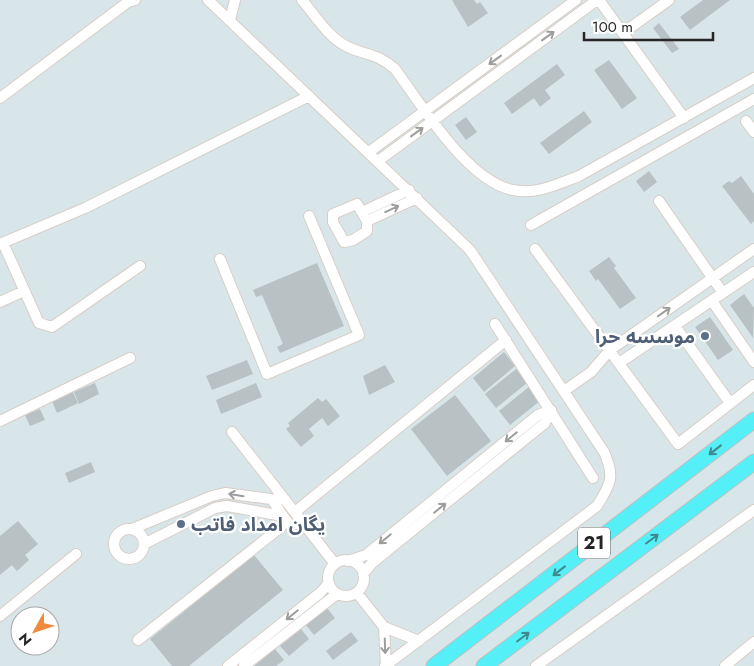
<svg xmlns="http://www.w3.org/2000/svg" width="754" height="666" viewBox="0 0 754 666" font-family="Jost,'Noto Sans Arabic',sans-serif">
  <style>
    .building { fill: #b8c1c4 }
    .lines { fill: none; stroke-linecap: round; stroke-linejoin: round }
    .minor-casing { stroke: #d8cec6; stroke-width: 12 }
    .highway-casing { stroke: #c2c2c2; stroke-width: 17 }
    .minor { stroke: #fff; stroke-width: 10 }
    .highway { stroke: #55eff7; stroke-width: 15 }
    .oneway { stroke: #9d9d9d }
    .oneway2 { stroke: #3e8a8e }
    .service-dot { fill: #5c6f8a; stroke: #fff; stroke-width: 2 }
    .labels { text-anchor: middle; stroke-width: 4.5; stroke-linejoin: round; paint-order: stroke }
    .shield { fill: #fff; stroke: #676767; stroke-width: 1 }
    .shield-label { font-size: 18px; font-weight: bold; fill: #262626 }
    .service-label { font-size: 19px; font-weight: bold; fill: #4e5e75; stroke: #fff; text-anchor: end }
  </style>
  <rect width="100%" height="100%" fill="#d8e6e9"/>
  <!-- building -->
  <path class="building" d="M452,0H474L477,4L480,2L488,13L468,27Z
    M703,0H730L690,30L680,17Z
    M659,23L679,49L672,53L653,28Z
    M609,60L637,98L622,109L594,70Z
    M557,64L565,75L545,90L551,98L540,107L534,98L512,114L504,103Z
    M584,111L592,122L549,154L540,143Z
    M466,117L477,132L466,140L455,125Z
    M649,171L657,182L644,192L636,181Z
    M741,176L754,194V221L751,224L722,186L729,181L732,183Z
    M609,257L616,266L614,268L636,298L620,309L598,279L596,281L589,271Z
    M317,263L344,326L280,353L277,347L283,344L262,295L256,297L253,290Z
    M744,294L754,308L753,338L730,305Z
    M710,317L733,350L718,360L695,327Z
    M504,352L515,366L484,392L473,378Z
    M247,360L253,374L212,390L206,376Z
    M385,365L395,382L369,395L363,376Z
    M516,369L527,383L496,408L485,394Z
    M95,383L99,394L79,404L74,392Z
    M256,383L262,397L221,414L216,400Z
    M530,386L541,400L510,425L499,411Z
    M73,392L78,403L57,413L52,401Z
    M455,395L491,441L447,476L411,429Z
    M318,398L322,402L326,399L340,416L328,426L322,418L309,429L314,436L301,447L286,429L290,426L288,423Z
    M40,409L45,420L30,426L25,415Z
    M91,462L95,472L69,483L65,473Z
    M18,521L38,544L25,555L29,560L17,571L12,565L0,575V536Z
    M254,555L283,590L189,666H172L150,639Z
    M326,607L335,618L314,635L305,624Z
    M301,629L309,639L289,656L280,646Z
    M351,632L358,641L333,660L326,651Z
    M275,649L284,660L276,666H254Z"/>
  <g class="lines">
    <defs>
      <path id="minor" d="M208,0L470,250L604,452C615,476 611,484 597,506L385,666
        M302,0C315,15 328,37 346,46C365,56 376,52 395,69C422,105 467,181 513,190C536,195 558,184 579,176L754,78
        M599,0L684,118
        M230,20L235,0
        M623,33L669,0
        M0,98L128,2L135,0
        M746,121L754,132
        M369,152L576,0
        M378,161L597,0
        M659,201L723,293
        M357,204L367,221V231L353,240L344,242L333,222V214Z
        M362,212L409,190
        M367,221L417,198
        M531,225L754,99
        M3,243L39,323L52,327L140,266
        M0,244L85,208L309,96
        M535,249L678,444L754,385
        M220,259L267,374L359,335L309,216
        M712,301L754,362
        M0,302L24,291
        M495,324L593,478
        M675,326L730,403
        M619,363L754,272
        M564,391L591,372L610,350L754,249
        M0,421L130,358
        M232,432L335,564
        M295,512L506,340
        M132,529L212,496L225,493L278,500
        M114 544a15 15 0 1 1 30 0a15 15 0 1 1-30 0Z
        M144,544L215,508L227,506L283,516L291,526L302,521
        M328 578a18 18 0 1 1 36 0a18 18 0 1 1-36 0Z
        M348,561L366,555L538,415L551,410
        M363,574L372,563L545,423L551,410
        M357,593L384,627L419,641
        M0,616L76,554
        M384,627L386,666
        M138,640L281,527L283,516L273,501
        M228,666L320,593L329,583
        M244,666L337,594
        M536,666L754,510
        M725,666L754,642"/>
      <path id="highway" d="M434,666L754,420
        M484,666L754,462"/>
    </defs>
    <!-- minor casing -->
    <use href="#minor" class="minor-casing"/>
    <!-- highway casing -->
    <use href="#highway" class="highway-casing"/>
    <!-- minor -->
    <use href="#minor" class="minor"/>
    <!-- highway -->
    <use href="#highway" class="highway"/>
  </g>
  <!-- one-way arrows -->
  <defs><path id="oneway-shaft" d="M-6 0H5M1.5-3L5.5 0L1.5 3" fill="none" stroke-width="1.6" stroke-linecap="round" stroke-linejoin="round" transform="scale(1.25)"/></defs>
  <g class="oneway">
    <use href="#oneway-shaft" transform="translate(548 36) rotate(-36)"/>
    <use href="#oneway-shaft" transform="translate(495 60) rotate(144)"/>
    <use href="#oneway-shaft" transform="translate(417 132) rotate(-36)"/>
    <use href="#oneway-shaft" transform="translate(392 209) rotate(-25)"/>
    <use href="#oneway-shaft" transform="translate(664 312) rotate(-35)"/>
    <use href="#oneway-shaft" transform="translate(511 437) rotate(141)"/>
    <use href="#oneway-shaft" transform="translate(236 495) rotate(-171)"/>
    <use href="#oneway-shaft" transform="translate(440 508) rotate(-39)"/>
    <use href="#oneway-shaft" transform="translate(385 539) rotate(141)"/>
    <use href="#oneway-shaft" transform="translate(292 615) rotate(141)"/>
    <use href="#oneway-shaft" transform="translate(385 646) rotate(88)"/>
  </g>
  <g class="oneway2">
    <use href="#oneway-shaft" transform="translate(715 450) rotate(142)"/>
    <use href="#oneway-shaft" transform="translate(652 539) rotate(-37)"/>
    <use href="#oneway-shaft" transform="translate(559 571) rotate(142)"/>
    <use href="#oneway-shaft" transform="translate(523 637) rotate(-37)"/>
  </g>
  <!-- markers -->
  <g class="service-dot">
    <circle cx="705" cy="336" r="5"/>
    <circle cx="181" cy="524" r="5"/>
  </g>
  <g class="labels">
    <!-- shield labels -->
    <rect class="shield" x="578" y="527.5" width="32" height="31" rx="4"/>
    <g class="shield-label">
      <text x="594" y="549">21</text>
    </g>
    <!-- service labels -->
    <g class="service-label">
      <text x="695" y="343">موسسه حرا</text>
      <text x="191" y="531" text-anchor="start">یگان امداد فاتب</text>
    </g>
  </g>
  <!-- north arrow -->
  <g transform="translate(35 631) rotate(230)"><circle r="24" fill="#ffffff" stroke="#a8a8a8"/>
  <path d="M0-4L9 19L0 12L-9 19Z" fill="#f1893d"/>
  <text y="-8" font-size="14" font-weight="bold" text-anchor="middle" fill="#262626">N</text>
  </g>
  <!-- scale -->
  <path d="M584 32v8h129v-8" fill="none" stroke="#262626" stroke-width="2.5"/>
  <text x="592" y="32" font-size="15" fill="#262626" stroke="#ffffff" stroke-width="4" paint-order="stroke">100 m</text>
</svg>
